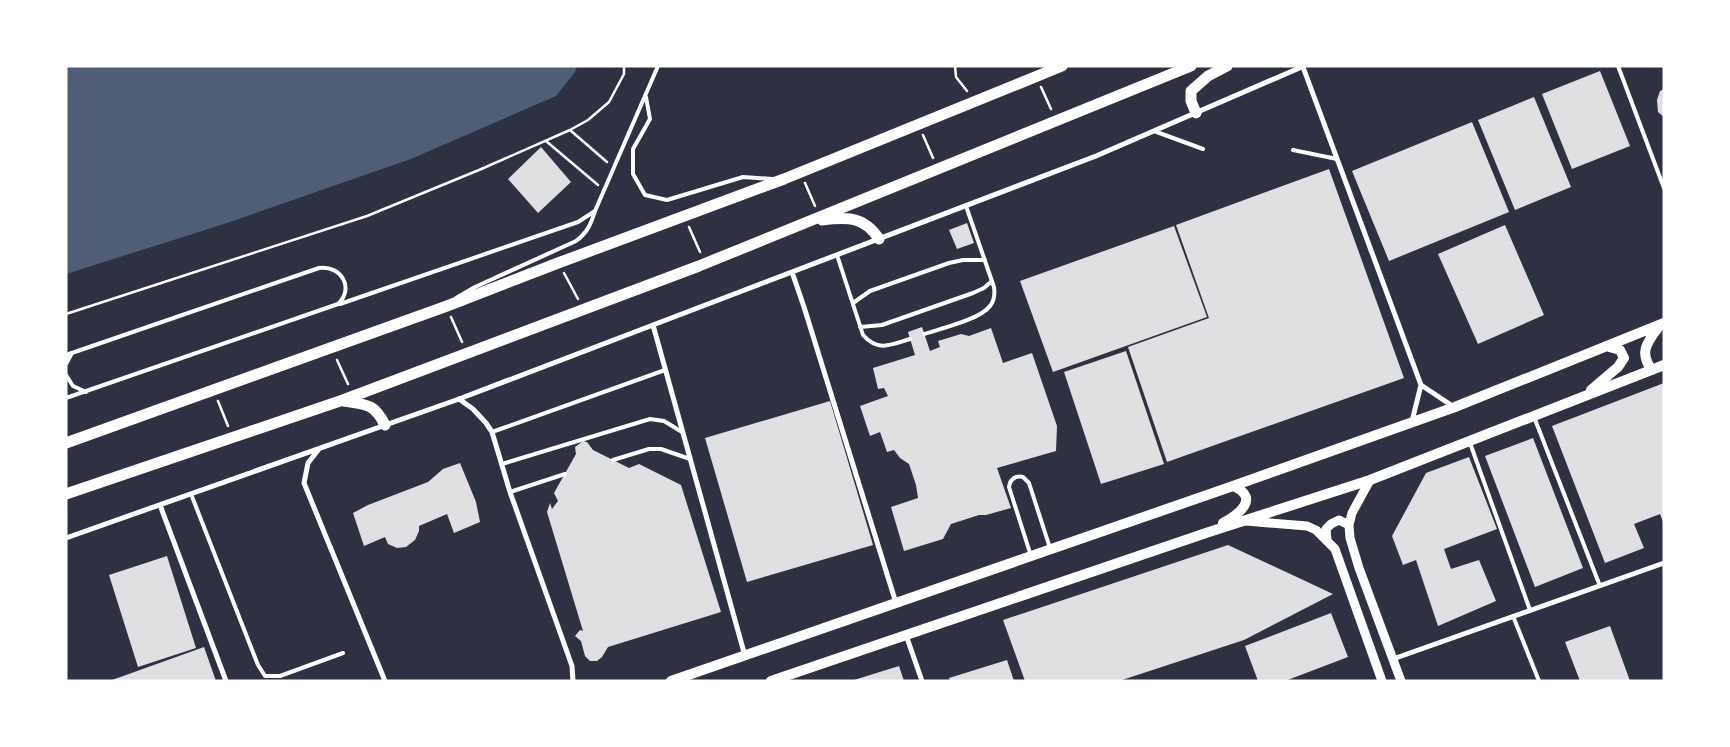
<svg xmlns="http://www.w3.org/2000/svg" width="1730" height="747" viewBox="0 0 1730 747" font-family="Ubuntu,sans-serif">
  <style>
    .water { fill: #4f5d75 }
    .building { fill: #e0e0e3 }
    .lines { fill: none; stroke-linecap: round; stroke-linejoin: round }
    .path { stroke: #fff; stroke-width: 2.5 }
    .service { stroke: #fff; stroke-width: 4 }
    .minor { stroke: #fff; stroke-width: 5 }
    .tertiary { stroke: #fff; stroke-width: 9 }
    .secondary { stroke: #fff; stroke-width: 10 }
    .primary { stroke: #fff; stroke-width: 11 }
  </style>
  <rect width="100%" height="100%" fill="#2d3142"/>
  <!-- water -->
  <path class="water" d="M66,66H577L575,72L556,96L411,159L224,224L66,274Z"/>
  <!-- building -->
  <path class="building" d="M1600,71L1630,146L1572,169L1542,94Z
    M1664,89V117L1658,112L1657,100L1660,91Z
    M1534,97L1571,187L1515,210L1478,120Z
    M1472,122L1509,212L1389,261L1352,171Z
    M541,147L571,182L538,213L508,179Z
    M1329,169L1404,378L1167,462L1128,347L1209,318L1176,225Z
    M967,223L974,243L957,249L949,230Z
    M1505,225L1544,315L1478,344L1438,254Z
    M1174,226L1207,317L1053,372L1020,281Z
    M922,327L930,351L940,347L938,341L961,334L969,336L991,328L1003,363L1032,353L1057,426L1056,451L997,468L1011,508L986,515H979L951,524L943,539L904,551L891,507L918,498L916,485L909,464L900,458L894,450L887,452L880,432L870,436L860,406L888,396L884,388L878,389L873,368L915,355L908,332Z
    M1126,351L1164,464L1101,484L1064,372Z
    M1664,383V524L1660,514L1634,524L1644,548L1605,563L1552,426Z
    M830,401L873,545L747,582L705,438Z
    M1533,438L1583,568L1535,587L1485,456Z
    M583,441L587,442L593,450L629,468L639,464L681,485L721,612L608,647L602,657L597,661H590L585,656L581,641L575,636L580,630L583,631L547,512L550,503L552,509L558,501L554,493L576,454L575,447Z
    M1469,457L1497,529L1444,549L1451,569L1479,560L1496,601L1438,626L1416,560L1403,565L1392,536L1426,473Z
    M460,463L476,502L480,522L454,533L447,514L419,526V531L415,540L406,547L397,548L388,544L385,537L364,546L353,513L368,505L428,482L443,469Z
    M1228,545L1333,594L1244,640L1119,681H1025L1003,620Z
    M167,556L196,648L138,667L109,575Z
    M1331,613L1348,657L1285,681H1258L1245,646Z
    M1610,626L1630,681H1580L1565,642Z
    M204,647L216,681H112V680Z
    M1007,660L1014,681H950L949,678Z
    M899,666L904,681H854V680Z"/>
  <g class="lines">
    <!-- path -->
    <path class="path" d="M955,66L956,77L967,91
      M1041,87L1051,109
      M570,130L607,162
      M923,135L933,158
      M546,141L598,185
      M805,183L815,206
      M689,227L700,252
      M564,273L578,299
      M66,314L367,216L479,170L570,130L588,120L609,102L624,74V66
      M451,317L462,342
      M337,360L348,384
      M218,401L228,426"/>
    <!-- service -->
    <path class="service" d="M1618,66L1664,188
      M646,97L650,119L633,149V174L645,195L667,200L743,177L773,179
      M1154,131L1203,149
      M1293,150L1337,159
      M837,255L863,335C878,352 891,345 910,339
      M456,298L475,287L576,241C587,233 591,224 595,211
      M853,303L870,291L949,263L963,260H985
      M340,304L578,222L595,211L658,66
      M860,327L882,325L973,293L984,288L992,281
      M924,334C940,329 981,319 990,306C994,301 995,294 994,287L966,206
      M66,355L319,268C341,265 355,288 338,304L66,398
      M66,364L72,353
      M66,375L73,386L86,392
      M1534,417L1600,586
      M492,432L665,370
      M1470,443L1530,610
      M613,460L649,449H661L690,459
      M502,464L650,419L664,421L682,432
      M510,492L565,474
      M191,494L258,665L265,676H280L343,653
      M1031,556L1009,487C1010,479 1016,475 1023,477L1029,483L1050,548
      M1513,616L1539,681"/>
    <!-- minor -->
    <path class="minor" d="M1303,67L1421,385L1412,421
      M792,272L804,307L896,603
      M653,325L745,656
      M1421,385L1454,407
      M459,399L473,409L486,423L492,432L510,492L572,666L573,681
      M319,449L308,463L304,483L385,681
      M160,505L226,681
      M66,538L459,399L653,325L1096,156L1304,66
      M906,635L922,681
      M1393,659L1664,563"/>
    <!-- tertiary -->
    <path class="tertiary" d="M1370,480L1352,513L1349,525L1350,538L1359,568L1401,681
      M1246,521L1307,526L1316,530L1335,549L1382,681
      M1327,540L1326,529L1331,524L1339,520L1349,525"/>
    <!-- secondary -->
    <path class="secondary" d="M1652,370C1638,352 1648,341 1660,325
      M1591,390L1618,367L1624,358L1620,350L1606,346
      M1223,523C1238,515 1261,498 1233,486
      M671,681L1233,486L1455,407L1664,323
      M771,681L1209,532L1370,480L1664,365"/>
    <!-- primary -->
    <path class="primary" d="M1196,113L1191,101V91L1208,76L1227,66
      M822,220C847,217 864,216 879,239
      M344,401C367,405 374,403 385,425
      M66,443L447,306L558,263L784,179L1062,66
      M66,494L343,400L699,266L1191,66"/>
  </g>
  <!-- border -->
  <rect width="1730" height="747" fill="none" stroke="#ffffff" stroke-width="135"/>
</svg>
